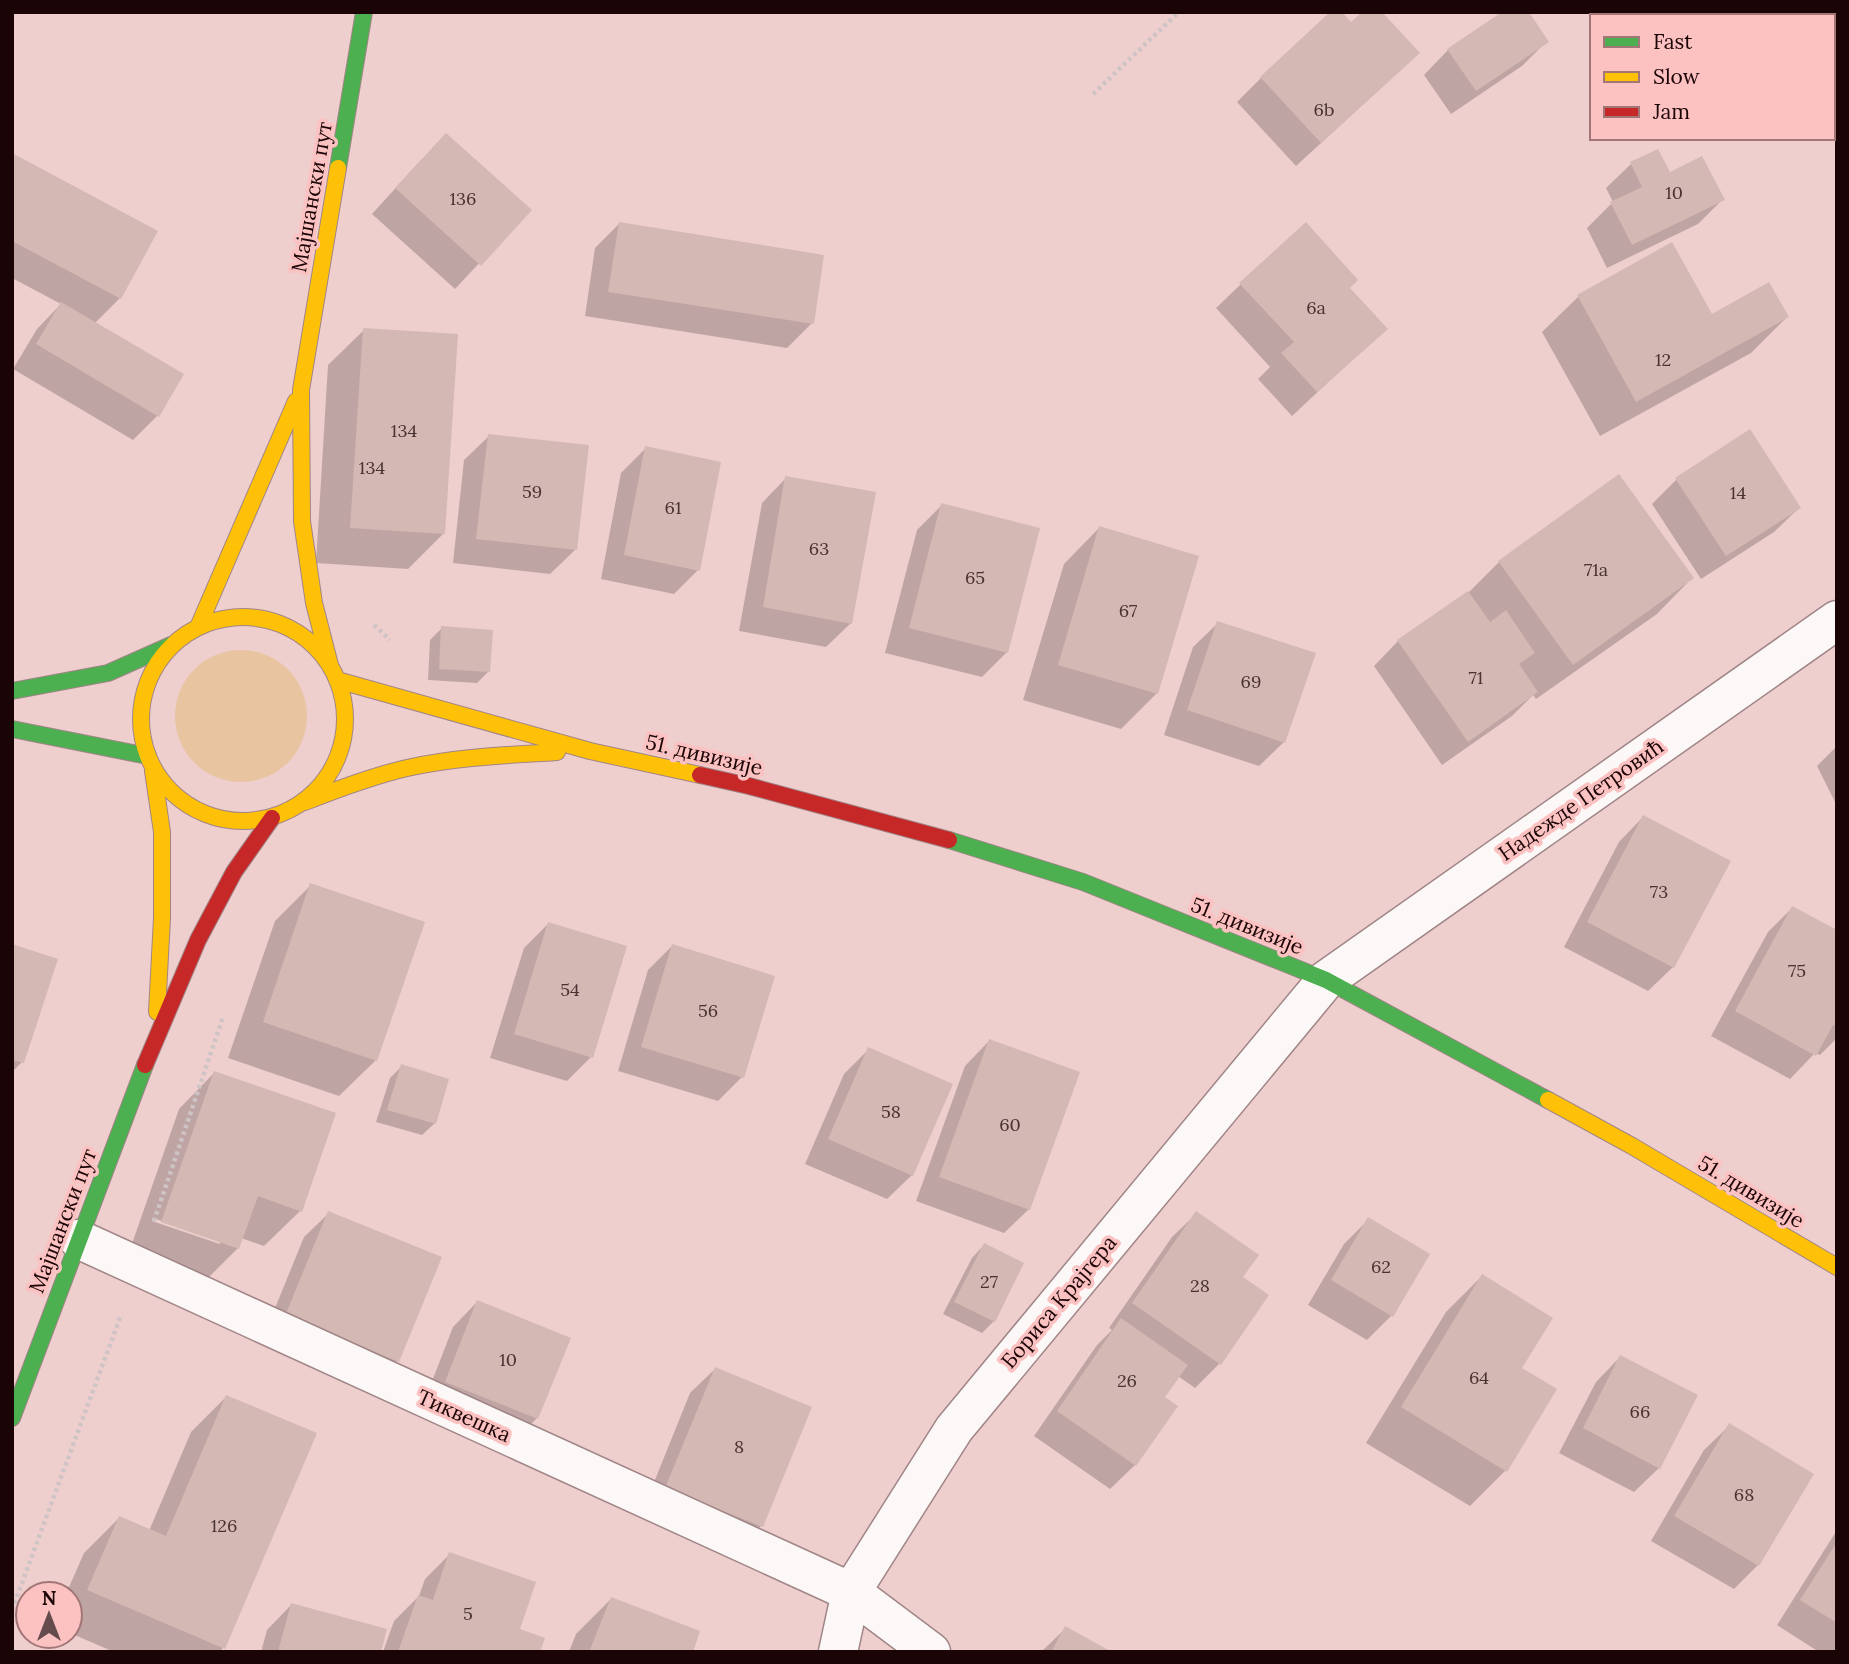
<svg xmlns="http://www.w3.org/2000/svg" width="1849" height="1664" viewBox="0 0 1849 1664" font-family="Lora,serif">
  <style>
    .green { fill: #e8c4a1 }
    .shadow { fill: #0003; fill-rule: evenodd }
    .building { fill: #d3b8b3 }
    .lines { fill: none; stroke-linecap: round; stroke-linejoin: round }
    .street-casing { stroke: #a08586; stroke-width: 41 }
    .fast-casing { stroke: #a08586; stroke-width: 18 }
    .slow-casing { stroke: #a08586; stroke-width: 18 }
    .jam-casing { stroke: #a08586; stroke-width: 18 }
    .path { stroke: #cec4c5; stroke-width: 4.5; stroke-dasharray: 3.5 3.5; stroke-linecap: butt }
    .street { stroke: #fdf8f8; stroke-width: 38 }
    .fast { stroke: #4caf50; stroke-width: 16 }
    .slow { stroke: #ffc107; stroke-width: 16 }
    .jam { stroke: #c62828; stroke-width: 16 }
    .labels { text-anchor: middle; stroke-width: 7; stroke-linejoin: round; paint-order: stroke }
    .number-label { font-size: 18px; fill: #493232 }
    .street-label { font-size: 21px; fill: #1a0405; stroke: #fcc1c1 }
  </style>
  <rect width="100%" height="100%" fill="#efcece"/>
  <!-- green -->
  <path class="green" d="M175 716a66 66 0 1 1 132 0a66 66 0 1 1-132 0Z"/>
  <!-- shadow -->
  <path class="shadow" d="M1351,24L1393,77L1296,166L1237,102L1261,78Z
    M1546,42L1522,66L1451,114L1424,75L1448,50Z
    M1657,151L1669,174L1722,200L1698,224L1607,268L1587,228L1613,202L1606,188L1631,164Z
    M12,155L120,298L94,324L158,415L133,440L13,369L37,329L61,304L12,278Z
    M422,159L529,210L455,289L372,214Z
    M619,224L812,323L787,348L585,316L595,248Z
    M1671,245L1711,316L1787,317L1751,353L1600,436L1542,332L1578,297Z
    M1241,284L1348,288L1385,329L1292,416L1258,379L1270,367L1216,308Z
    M364,330L444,533L408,569L316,563L328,365Z
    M489,436L575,550L550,574L453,563L464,460Z
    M646,448L698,570L674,594L601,579L621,473Z
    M1619,477L1692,578L1657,614L1536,699L1533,695L1512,716L1442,765L1374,666L1398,641L1468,593L1499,562Z
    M786,478L851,623L826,647L739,631L762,503Z
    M1676,480L1799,508L1774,532L1701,579L1652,504Z
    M942,505L1007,652L982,677L885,653L917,530Z
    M1099,528L1157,693L1121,729L1023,700L1064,564Z
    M1218,623L1284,742L1259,766L1164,735L1193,647Z
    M442,628L489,671L477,683L428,680L430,640Z
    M1837,746V806L1817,766Z
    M1643,817L1673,967L1648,991L1564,947L1619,842Z
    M311,885L422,923L375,1061L339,1096L228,1058L275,921Z
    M1792,908L1837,932V1038L1820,1055L1815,1053L1790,1079L1711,1036L1768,932Z
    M548,924L591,1057L567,1081L490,1058L524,948Z
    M12,946L22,1062L12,1072Z
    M672,946L742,1077L718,1101L618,1071L648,970Z
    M989,1041L1029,1209L1004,1233L916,1201L965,1066Z
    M869,1049L912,1175L887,1199L805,1164L844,1074Z
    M402,1066L435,1123L422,1135L376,1122L390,1078Z
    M214,1073L300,1211L264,1246L241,1238L238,1248L202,1284L127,1258L179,1109ZM153,1218L220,1241V1244L152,1221Z
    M329,1213L397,1361L373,1385L262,1340L304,1237Z
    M1197,1213L1241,1278L1219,1364L1195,1388L1178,1376L1163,1398L1135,1465L1110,1489L1034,1436L1097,1345L1112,1330L1109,1328L1172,1237Z
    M1368,1220L1392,1315L1367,1340L1308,1305L1344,1244Z
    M984,1245L994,1321L982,1333L943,1314L972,1258Z
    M1482,1276L1519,1368L1506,1470L1470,1506L1366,1443L1446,1312Z
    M477,1302L537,1418L513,1442L422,1407L453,1327Z
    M1620,1357L1659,1468L1634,1492L1559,1453L1596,1382Z
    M715,1369L810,1408L761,1526L737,1551L642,1512L690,1393Z
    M226,1397L223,1648L219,1652H114L70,1633V1594H66L84,1553L119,1518L149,1531L191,1432Z
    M1729,1426L1758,1565L1734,1589L1651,1541L1704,1450Z
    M1837,1530V1652H1819L1777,1625Z
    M450,1554L518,1630L538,1652H383L394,1621L419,1596L425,1579Z
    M611,1599L691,1652H569L576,1634Z
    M291,1605L379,1652H261L267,1630Z
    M1066,1628L1109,1652H1041Z"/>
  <!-- building -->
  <path class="building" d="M1330,12H1342L1351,22L1362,12H1382L1420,53L1321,143L1260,77Z
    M1502,12H1529L1549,42L1476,91L1447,49Z
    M446,133L532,210L481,266L395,188Z
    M1658,149L1670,172L1702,156L1725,200L1632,245L1610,202L1642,187L1630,162Z
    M12,153L158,231L121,299L12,241Z
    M619,222L824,255L814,324L608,292Z
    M1306,222L1358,280L1350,288L1388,329L1317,392L1281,353L1294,342L1239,283Z
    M1672,242L1712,314L1769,282L1789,317L1636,402L1577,295Z
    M61,302L184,374L159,417L36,344Z
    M363,328L458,334L445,534L350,528Z
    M1750,429L1801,508L1726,556L1675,478Z
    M488,434L589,445L577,550L476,539Z
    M645,446L721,462L700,571L624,555Z
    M1619,474L1694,578L1573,665L1498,561Z
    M785,476L876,492L852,624L763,607Z
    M941,503L1040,528L1008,653L909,628Z
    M1099,526L1199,556L1158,694L1058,665Z
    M1468,591L1490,622L1506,610L1535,653L1519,664L1538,692L1468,742L1397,640Z
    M1217,621L1316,653L1285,743L1187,710Z
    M441,626L493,630L490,672L439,669Z
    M1643,815L1731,861L1674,968L1587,922Z
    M310,883L425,922L377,1061L263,1022Z
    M1792,906L1837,930V1027L1833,1025L1816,1056L1735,1011Z
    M548,922L627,946L593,1058L514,1034Z
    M12,944L58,959L24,1063L12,1060Z
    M672,944L775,976L744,1078L641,1047Z
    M989,1039L1080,1072L1030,1210L939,1177Z
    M868,1047L953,1084L913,1176L828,1139Z
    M401,1064L449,1079L436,1124L387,1110Z
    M214,1071L336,1113L302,1212L258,1196L239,1249L161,1222Z
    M328,1211L442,1257L399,1362L285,1316Z
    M1196,1211L1259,1255L1243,1277L1269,1295L1221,1365L1132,1303Z
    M1368,1217L1430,1254L1393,1317L1331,1280Z
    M984,1243L1024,1263L995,1322L954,1302Z
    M1482,1274L1553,1318L1522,1368L1557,1389L1507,1472L1401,1407Z
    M477,1300L571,1338L538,1419L445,1382Z
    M1121,1318L1188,1365L1165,1397L1178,1406L1136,1466L1057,1411Z
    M1620,1355L1698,1395L1660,1469L1583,1428Z
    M715,1367L812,1407L763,1527L665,1488Z
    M226,1395L317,1433L225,1649L87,1590L119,1516L166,1536Z
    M1729,1423L1814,1474L1759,1566L1674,1516Z
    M1837,1542V1623L1800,1600Z
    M449,1552L536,1582L520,1629L545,1638L540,1652H398L418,1595L433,1600Z
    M611,1597L700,1631L693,1652H589Z
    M291,1603L387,1629L381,1652H278Z
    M1065,1626L1112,1652H1051Z"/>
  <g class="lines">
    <defs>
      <path id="street" d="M78,1239L851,1592L931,1652
        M838,1652L851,1592L954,1429L1326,980L1837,620"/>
      <path id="fast" d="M338,168L364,12
        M12,691L108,673L171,645
        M12,729L148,756
        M949,840L1083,882L1326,980L1548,1100
        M12,1418L145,1065"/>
      <path id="slow" d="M141 719a102 102 0 1 1 204 0a102 102 0 1 1-204 0Z
        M199,625L296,401
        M330,665L314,603L302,521L301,390L338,168
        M337,680L590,751L700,775
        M153,771L162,832V918L157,1012
        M305,802C338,789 372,776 407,768C456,757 507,755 557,752
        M1548,1100L1632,1146L1837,1267"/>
      <path id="jam" d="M700,775L749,786L949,840
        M145,1065L198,940L234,872L272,818"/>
    </defs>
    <!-- street casing -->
    <use href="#street" class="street-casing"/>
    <!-- fast casing -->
    <use href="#fast" class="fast-casing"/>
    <!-- slow casing -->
    <use href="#slow" class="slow-casing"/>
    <!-- jam casing -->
    <use href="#jam" class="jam-casing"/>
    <!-- path -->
    <path class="path" d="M1093,94L1179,12
      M374,625L390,640
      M154,1221L223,1017
      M12,1610L121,1315"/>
    <!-- street -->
    <use href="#street" class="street"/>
    <!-- fast -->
    <use href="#fast" class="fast"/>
    <!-- slow -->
    <use href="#slow" class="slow"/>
    <!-- jam -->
    <use href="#jam" class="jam"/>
  </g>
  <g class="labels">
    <!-- number labels -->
    <g class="number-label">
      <text x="1324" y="116">6b</text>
      <text x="1674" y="199">10</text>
      <text x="463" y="205">136</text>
      <text x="1316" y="314">6a</text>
      <text x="1663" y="366">12</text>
      <text x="404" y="437">134</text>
      <text x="372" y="474">134</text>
      <text x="532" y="498">59</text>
      <text x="1738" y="499">14</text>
      <text x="673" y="514">61</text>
      <text x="819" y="555">63</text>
      <text x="1596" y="576">71a</text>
      <text x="975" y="584">65</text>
      <text x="1128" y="617">67</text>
      <text x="1476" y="684">71</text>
      <text x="1251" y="688">69</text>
      <text x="1659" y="898">73</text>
      <text x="1797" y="977">75</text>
      <text x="570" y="996">54</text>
      <text x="708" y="1017">56</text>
      <text x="891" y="1118">58</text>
      <text x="1010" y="1131">60</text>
      <text x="1381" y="1273">62</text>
      <text x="989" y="1288">27</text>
      <text x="1200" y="1292">28</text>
      <text x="508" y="1366">10</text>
      <text x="1479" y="1384">64</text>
      <text x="1127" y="1387">26</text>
      <text x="1640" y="1418">66</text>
      <text x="739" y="1453">8</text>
      <text x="1744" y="1501">68</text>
      <text x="224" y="1532">126</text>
      <text x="468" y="1620">5</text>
    </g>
    <!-- street labels -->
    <g class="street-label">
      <text transform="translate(312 197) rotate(-80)" y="7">Мајшански пут</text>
      <text transform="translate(704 755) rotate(13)" y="7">51. дивизије</text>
      <text transform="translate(1581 800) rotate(-35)" y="7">Надежде Петровић</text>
      <text transform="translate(1247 926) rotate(22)" y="7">51. дивизије</text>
      <text transform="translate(1751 1192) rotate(31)" y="7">51. дивизије</text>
      <text transform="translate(63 1221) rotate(-69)" y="7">Мајшански пут</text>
      <text transform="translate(1059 1302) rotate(-50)" y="7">Бориса Крајгера</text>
      <text transform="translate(464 1416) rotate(24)" y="7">Тиквешка</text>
    </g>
  </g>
  <!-- border -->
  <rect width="1849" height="1664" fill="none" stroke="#1a0405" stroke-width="28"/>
  <!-- legend -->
  <rect x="1590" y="14" width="245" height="126" fill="#fcc1c1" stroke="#a27576" stroke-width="2"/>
  <rect x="1604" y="37" width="35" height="10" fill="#4caf50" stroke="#a27576" stroke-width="2"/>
  <text x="1653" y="49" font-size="21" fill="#1a0405">Fast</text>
  <rect x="1604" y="72" width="35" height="10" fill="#ffc107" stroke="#a27576" stroke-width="2"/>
  <text x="1653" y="84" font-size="21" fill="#1a0405">Slow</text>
  <rect x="1604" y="107" width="35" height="10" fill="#c62828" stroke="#a27576" stroke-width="2"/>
  <text x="1653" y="119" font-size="21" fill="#1a0405">Jam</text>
  <!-- north arrow -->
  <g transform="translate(49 1615)"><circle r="33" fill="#fcc1c1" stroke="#a27576" stroke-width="2"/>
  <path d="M0-5L12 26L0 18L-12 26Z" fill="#654b4b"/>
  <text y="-10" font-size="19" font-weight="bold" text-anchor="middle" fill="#1a0405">N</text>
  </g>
</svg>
